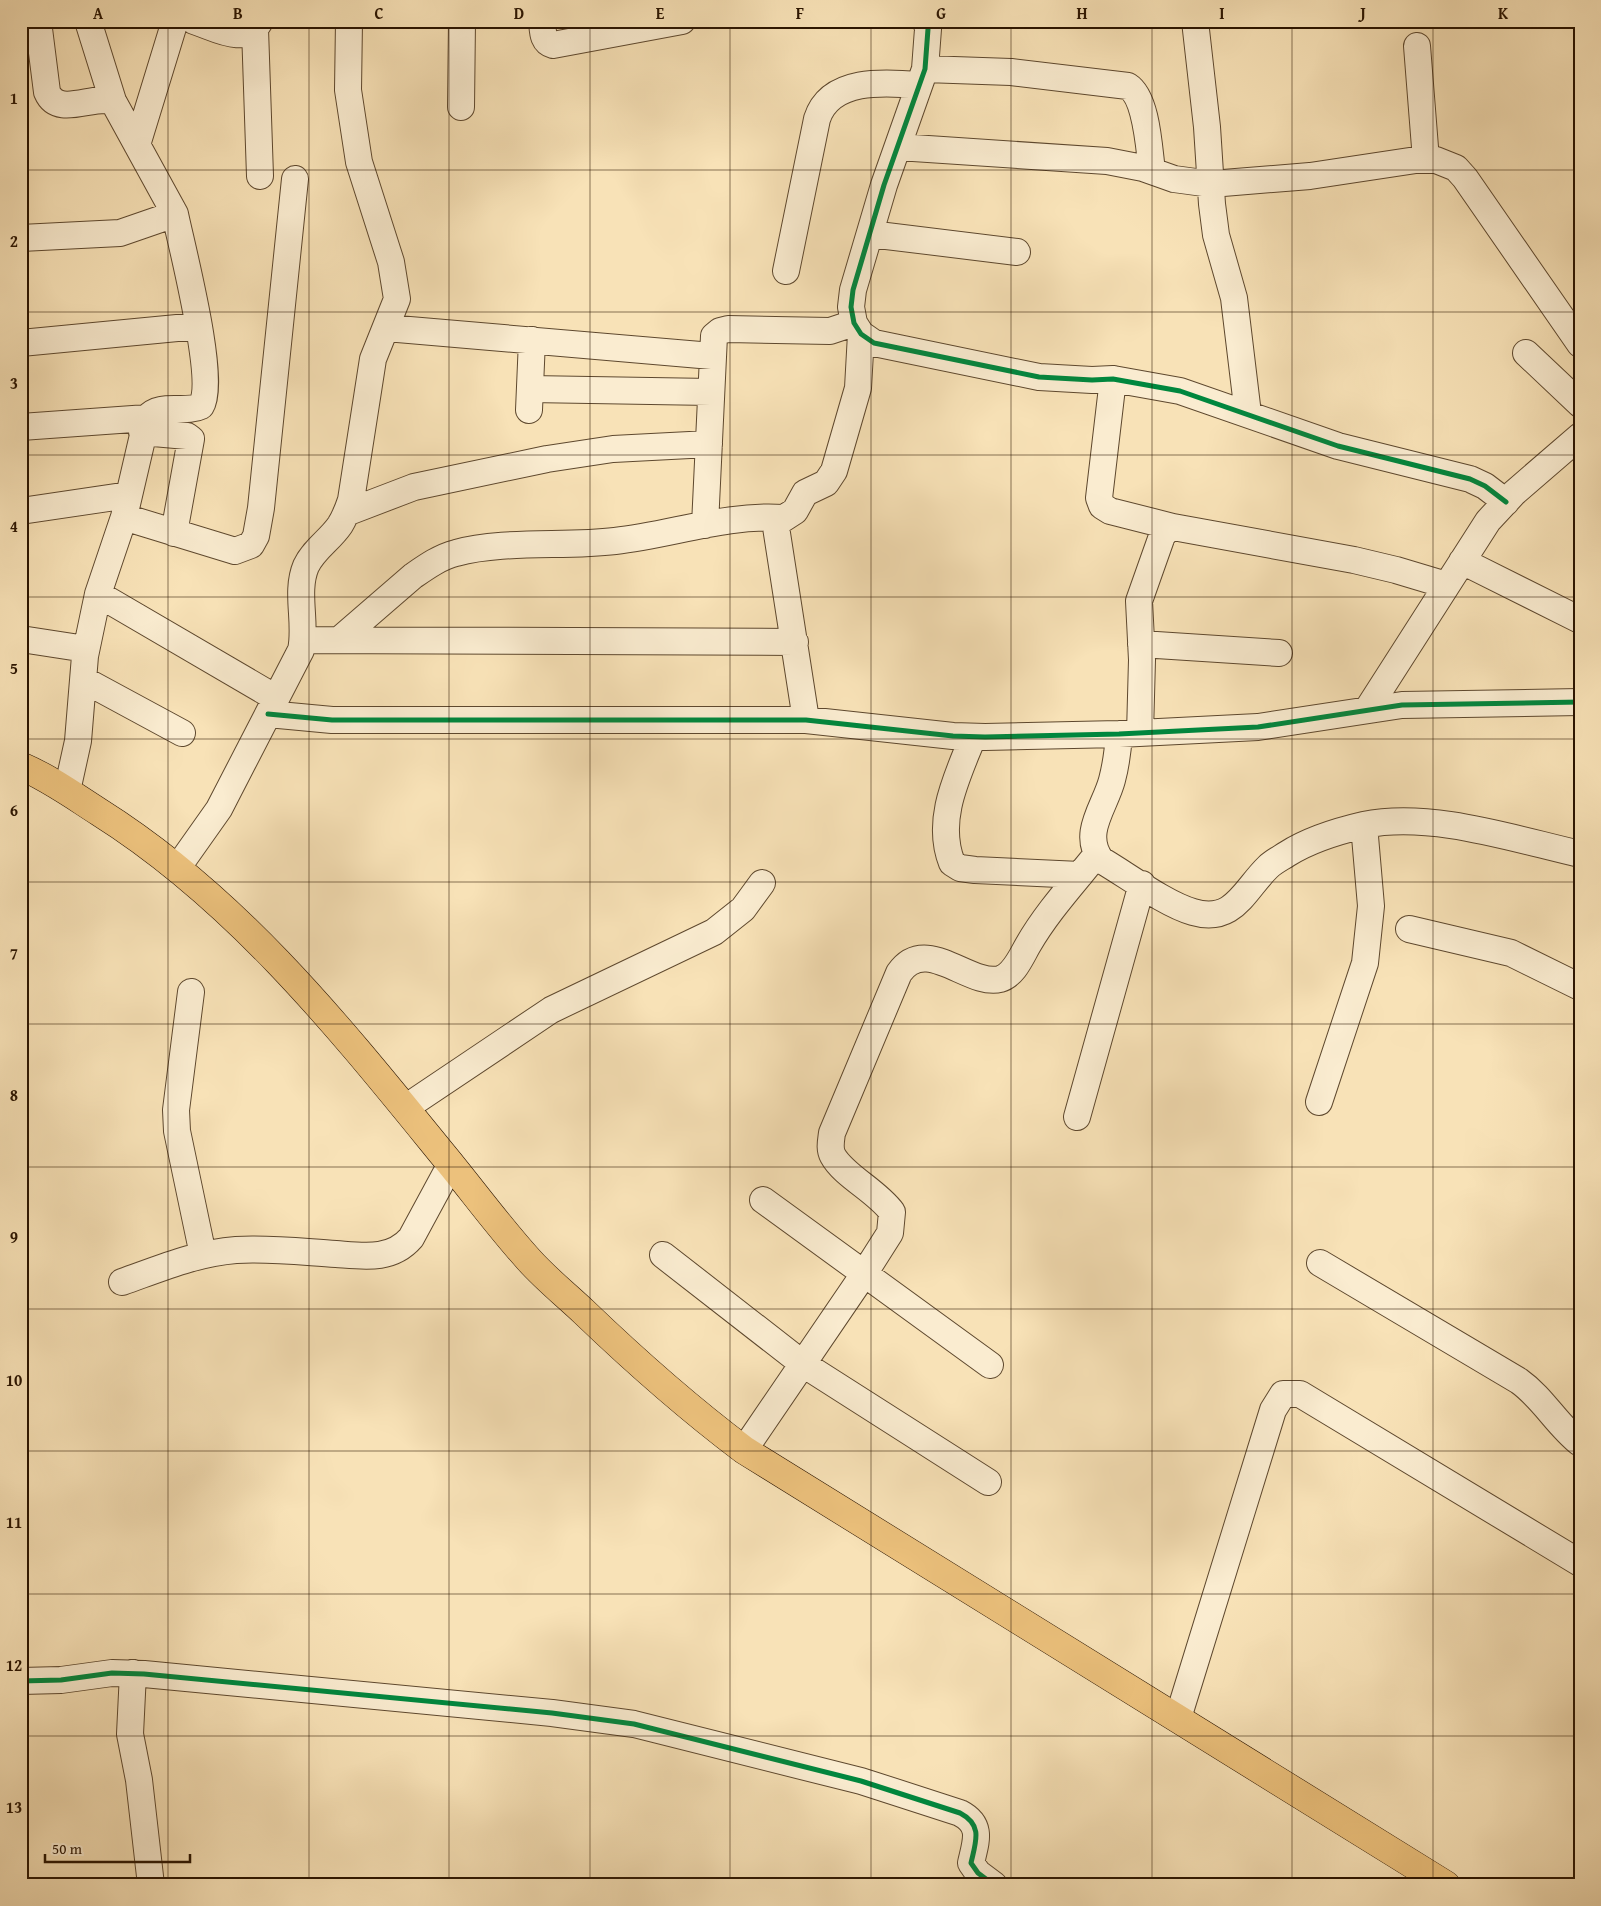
<svg xmlns="http://www.w3.org/2000/svg" width="1601" height="1906" viewBox="0 0 1601 1906" font-family="'Gentium Book Plus',serif">
  <style>
    .lines { fill: none; stroke-linecap: round; stroke-linejoin: round }
    .minor-casing { stroke: #5e482e; stroke-width: 28 }
    .major-casing { stroke: #2a1400; stroke-width: 29 }
    .minor { stroke: #faecd0; stroke-width: 26 }
    .major { stroke: #ecc17c; stroke-width: 28 }
    .cycleway-casing { stroke: #faecd0; stroke-width: 8 }
    .cycleway { stroke: #00873e; stroke-width: 5 }
    .grid { fill: none; stroke: #2a1400; stroke-width: 1; stroke-opacity: 0.55 }
    .neatline { fill: none; stroke: #2a1400; stroke-width: 2 }
    .grid-label { font-size: 16px; text-anchor: middle; font-weight: bold; fill: #2a1400 }
  </style>
  <rect width="100%" height="100%" fill="#f8e2b7"/>
  <filter id="stains"><feTurbulence type="fractalNoise" baseFrequency=".004" numOctaves="4"/><feColorMatrix values="0 0 0 0 .2 0 0 0 0 .09 0 0 0 0 .02 0 0 0 .5 -.17"/></filter>
  <radialGradient id="worn" r=".72"><stop offset=".6" stop-color="#630" stop-opacity="0"/><stop offset="1" stop-color="#630" stop-opacity=".3"/></radialGradient>
  <g class="lines">
    <defs>
      <path id="minor" d="M38,21L47,92C58,118 92,95 113,101L175,214C182,248 217,381 201,406C185,414 160,402 147,418L124,517L98,594L85,656L78,741L67,791
        M88,21L113,101
        M194,21C216,28 246,47 260,21
        M542,21C543,31 542,42 553,45L682,21
        M926,21L928,29L925,69L884,185L853,290L851,307L854,323L861,334L874,343L1039,377L1092,380L1113,379L1180,391L1338,446L1470,479L1485,486L1506,502
        M1195,21L1207,127L1212,204L1216,235L1234,298L1248,414
        M255,29L260,176
        M1417,46L1426,160
        M925,69L1011,72L1128,86C1147,98 1149,149 1152,171
        M461,107L462,21
        M137,145L175,21
        M898,147L1107,161L1143,168L1174,179L1211,184L1310,176L1416,160H1436L1456,168L1465,178L1580,344
        M870,234L1017,252
        M21,238L120,233L175,214
        M786,271L817,119C830,78 884,82 919,85
        M386,328L712,356
        M21,343L198,326
        M1526,353L1580,404
        M1113,379L1099,498L1102,506L1110,511L1173,527
        M530,389L711,392
        M529,410L532,340
        M21,427L147,418
        M142,432L187,436L191,439L174,533
        M21,511L129,495
        M346,513L414,487L547,459L613,449L709,444
        M124,517L235,551L251,545L256,536L261,508L295,179
        M705,525L714,336L720,331L728,329L830,331L854,323
        M1462,561L1580,620
        M98,594L276,698
        M21,639L86,649
        M303,640L795,642
        M339,640L413,576C426,567 440,557 456,553C502,540 566,547 615,541C671,535 726,514 783,518
        M1141,644L1279,653
        M84,680L182,733
        M1367,710L1488,521L1514,493L1580,436
        M268,714L332,720H806L953,736L985,737L1119,734L1258,727L1402,705L1580,702
        M806,720L776,527L778,522L795,511L805,493L826,483L834,471L858,388L861,334
        M1140,733L1142,660L1139,601L1162,536L1167,530L1173,527L1354,560L1396,570L1446,585
        M1119,734C1118,749 1116,765 1112,780C1105,807 1081,833 1101,860C1127,875 1165,904 1193,912C1234,924 1244,890 1268,867C1273,862 1281,858 1287,854C1309,840 1338,831 1364,825C1430,811 1514,839 1580,854
        M973,737C957,777 935,820 952,863L960,868L975,870L1080,875
        M178,867L219,809L301,650C307,623 295,592 306,566C314,549 330,540 340,525C345,517 348,509 351,500L373,359L397,299L391,262L359,162L348,90L349,21
        M1409,929L1511,953L1580,987
        M191,992L176,1110L177,1131L203,1255
        M1319,1102L1365,963L1371,906L1364,825
        M405,1108L551,1010L714,932L743,909L762,883
        M1077,1117L1142,884
        M763,1200L990,1365
        M663,1255L803,1364L988,1482
        M1320,1263L1519,1381C1543,1398 1557,1425 1580,1443
        M122,1282C159,1269 196,1253 236,1250C269,1248 303,1252 336,1254C363,1256 391,1261 411,1238L451,1164
        M744,1450L864,1274L890,1233L892,1212C877,1191 844,1176 833,1156C829,1149 831,1141 832,1133L899,973C926,934 969,987 1000,979C1014,975 1021,957 1028,945C1047,912 1073,884 1097,854
        M133,1673L130,1734L139,1780L151,1885
        M21,1681L61,1680L112,1673L144,1674L552,1713L634,1724L861,1781L960,1813C983,1825 976,1841 971,1863L978,1873L994,1885
        M1178,1718L1273,1410L1283,1394H1300L1580,1563"/>
      <path id="major" d="M21,766C49,778 74,796 99,812C237,899 339,1027 440,1151C470,1187 498,1226 529,1260C546,1279 566,1295 584,1312C635,1361 687,1407 744,1450L1446,1885"/>
    </defs>
    <!-- minor casing -->
    <use href="#minor" class="minor-casing"/>
    <!-- major casing -->
    <use href="#major" class="major-casing"/>
    <!-- minor -->
    <use href="#minor" class="minor"/>
    <!-- major -->
    <use href="#major" class="major"/>
    <defs>
      <path id="cycleway" d="M926,21L928,29L925,69L884,185L853,290L851,307L854,323L861,334L874,343L1039,377L1092,380L1113,379L1180,391L1338,446L1470,479L1485,486L1506,502
        M268,714L332,720H806L953,736L985,737L1119,734L1258,727L1402,705L1580,702
        M21,1681L61,1680L112,1673L144,1674L552,1713L634,1724L861,1781L960,1813C983,1825 976,1841 971,1863L978,1873L994,1885"/>
    </defs>
    <!-- cycleway casing -->
    <use href="#cycleway" class="cycleway-casing"/>
    <!-- cycleway -->
    <use href="#cycleway" class="cycleway"/>
  </g>
  <!-- grid -->
  <path class="grid" d="M168,21V1885M309,21V1885M449,21V1885M590,21V1885M730,21V1885M871,21V1885M1011,21V1885M1152,21V1885M1292,21V1885M1433,21V1885M21,170H1580M21,312H1580M21,455H1580M21,597H1580M21,739H1580M21,882H1580M21,1024H1580M21,1167H1580M21,1309H1580M21,1451H1580M21,1594H1580M21,1736H1580"/>
  <!-- margin -->
  <rect width="1601" height="1906" fill="none" stroke="#f8e2b7" stroke-width="55"/>
  <!-- scale -->
  <path d="M45 1854v8h145v-8" fill="none" stroke="#2a1400" stroke-width="2.5"/>
  <text x="52" y="1854" font-size="15" fill="#2a1400" stroke="#faecd0" stroke-width="4" paint-order="stroke">50 m</text>
  <rect x="28" y="28" width="1546" height="1850" class="neatline"/>
  <g class="grid-label">
    <text x="98" y="19">A</text>
    <text x="238" y="19">B</text>
    <text x="379" y="19">C</text>
    <text x="519" y="19">D</text>
    <text x="660" y="19">E</text>
    <text x="800" y="19">F</text>
    <text x="941" y="19">G</text>
    <text x="1082" y="19">H</text>
    <text x="1222" y="19">I</text>
    <text x="1363" y="19">J</text>
    <text x="1503" y="19">K</text>
    <text x="14" y="104">1</text>
    <text x="14" y="247">2</text>
    <text x="14" y="389">3</text>
    <text x="14" y="532">4</text>
    <text x="14" y="674">5</text>
    <text x="14" y="816">6</text>
    <text x="14" y="959">7</text>
    <text x="14" y="1101">8</text>
    <text x="14" y="1243">9</text>
    <text x="14" y="1386">10</text>
    <text x="14" y="1528">11</text>
    <text x="14" y="1671">12</text>
    <text x="14" y="1813">13</text>
  </g>
  <rect width="100%" height="100%" filter="url(#stains)"/>
  <rect width="100%" height="100%" fill="url(#worn)"/>
</svg>
